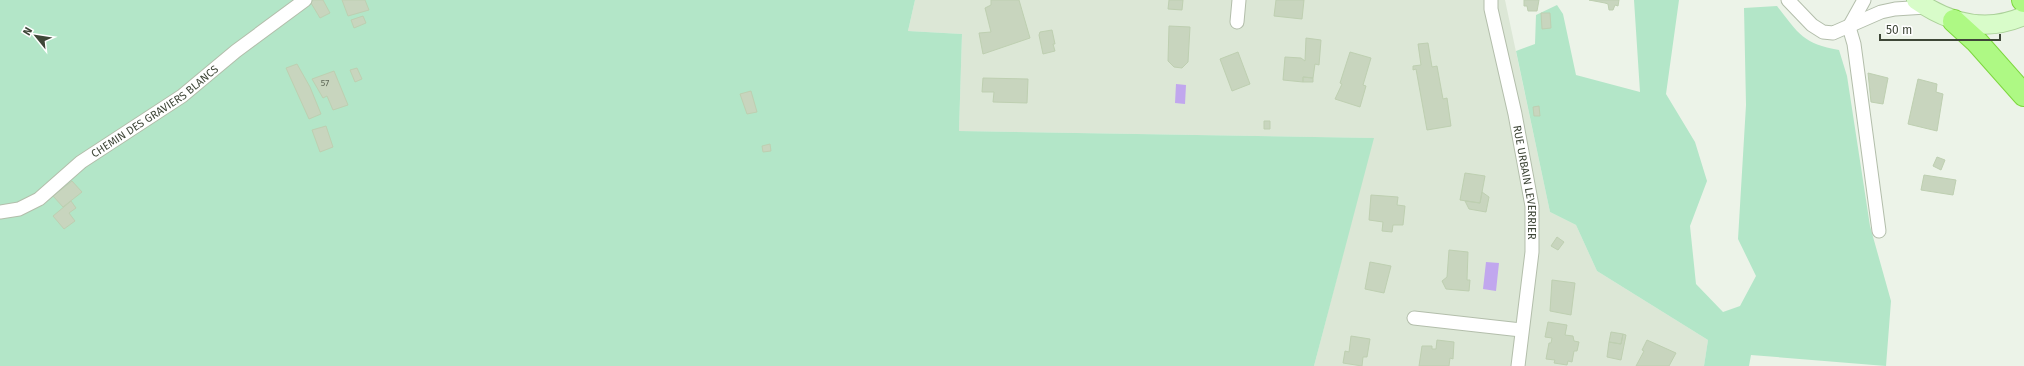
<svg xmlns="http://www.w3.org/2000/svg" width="2024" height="366" viewBox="0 0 2024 366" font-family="'Fira Sans',sans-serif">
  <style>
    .residential { fill: #dce7d6 }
    .green { fill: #b3e6c8 }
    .water { fill: #c1a7ee }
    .building { fill: #c8d5be; stroke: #becfb1 }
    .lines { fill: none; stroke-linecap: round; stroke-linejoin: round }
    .minor-casing { stroke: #b3beab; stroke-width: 15 }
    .secondary-casing { stroke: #abd199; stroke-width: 20 }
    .trunk-casing { stroke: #7dd73e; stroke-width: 24 }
    .minor { stroke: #fff; stroke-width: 13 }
    .secondary { stroke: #d8fcc9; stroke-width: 18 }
    .trunk { stroke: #aef984; stroke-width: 22 }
    .labels { text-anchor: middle; stroke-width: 4; stroke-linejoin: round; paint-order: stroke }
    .number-label { font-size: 9px; fill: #606a59 }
    .street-label { font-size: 11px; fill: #3e4637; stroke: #fff }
  </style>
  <rect width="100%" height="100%" fill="#ecf3e8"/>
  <!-- residential -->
  <path class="residential" d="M915,0H1505L1550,212L1576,225L1597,271L1708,340L1704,366H1314L1373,138L959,131L962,34L908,31Z"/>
  <!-- green -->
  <path class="green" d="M0,0H915L908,31L962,34L959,131L1374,138L1314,366H0Z
    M1634,0H1679L1666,94L1695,142L1707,181L1690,226L1696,284L1723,312L1740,306L1756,276L1738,239L1746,105L1744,8L1777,6C1798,33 1803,44 1839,50L1847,76L1870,226L1891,301L1886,366L1751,355L1749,366H1704L1708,340L1597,271L1576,225L1550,212L1516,51L1535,44L1536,15L1557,5L1563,14L1576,75L1640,92Z"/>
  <!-- water -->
  <path class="water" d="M1176,84L1186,85L1185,104L1175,103Z
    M1486,262L1499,263L1496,291L1483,289Z"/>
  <!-- building -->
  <path class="building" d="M313,0H323L330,13L320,18L311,3Z
    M342,0H365L369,10L348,16Z
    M991,0H1019L1030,38L983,54L979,33L991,32L985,8L991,5Z
    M1169,0H1183L1182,10L1168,9Z
    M1276,0H1304L1302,19L1274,16Z
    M1524,0H1539L1537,11H1528L1527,6H1524Z
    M1589,0H1619L1618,6L1615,5L1613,10H1609L1608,4L1605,3Z
    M1541,13H1550L1551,28L1542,29Z
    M363,16L366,23L354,28L351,20Z
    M1169,26L1190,27L1188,62L1182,68L1174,67L1168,61Z
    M1052,30L1055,44H1053L1055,51L1043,54L1039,35L1040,32Z
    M1306,38L1321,40L1319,65L1315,64L1313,78L1303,77V82L1283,80L1285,57L1301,58L1305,61Z
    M1428,43L1432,67L1437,66L1443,99L1447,98L1451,126L1427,130L1416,69L1413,70V66L1421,65L1418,44Z
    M1238,52L1250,84L1232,91L1220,59Z
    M1350,52L1371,58L1363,85L1366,86L1360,107L1335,99L1342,84L1340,83Z
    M297,64L310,87L321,114L309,119L286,68Z
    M357,68L362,79L355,82L350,70Z
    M334,71L348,105L333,110L327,96L323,98L312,79Z
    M1868,73L1888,78L1883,104L1871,102Z
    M1303,77L1313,78V82H1303Z
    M983,78L1028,79L1027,103L993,102L994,92H982Z
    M1918,79L1937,84L1936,92L1943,94L1937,131L1908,124Z
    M751,91L757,112L747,114L740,94Z
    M1539,106L1540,116H1534L1533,107Z
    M1264,121H1270V129H1264Z
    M326,126L333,147L320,152L312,130Z
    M770,144L771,151L763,152L762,146Z
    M1937,157L1945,160L1941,170L1933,166Z
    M1465,173L1485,176L1480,203L1460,200Z
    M1924,175L1956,180L1953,195L1921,190Z
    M72,181L82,192L63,207L53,196Z
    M1482,192L1489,197L1486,212L1469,209L1465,201L1480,203Z
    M1371,195L1398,197L1397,205L1405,206L1403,225H1393L1392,232L1382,231L1383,222L1369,220Z
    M71,201L76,208L69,213L75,221L64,229L53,216Z
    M1557,237L1564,242L1558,250L1551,246Z
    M1449,250L1468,252L1467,280H1470L1469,291L1446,289L1442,281L1447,277Z
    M1370,262L1391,266L1384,293L1365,289Z
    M1552,280L1575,283L1571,315L1550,311Z
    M1548,322L1567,325L1565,335L1573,336L1574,341L1579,342L1577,351H1574L1572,362L1568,361L1567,365L1554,363L1555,360L1546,359L1549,343H1551L1552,338L1545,337Z
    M1611,332L1623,334L1621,344L1609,342Z
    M1623,334L1626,335L1621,360L1607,357L1609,342L1621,344Z
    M1351,336L1370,339L1367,357H1363L1362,366L1343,363L1345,351L1349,352Z
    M1437,340L1454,342L1453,359L1450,358L1449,366H1419L1422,346H1432V349H1436Z
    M1647,340L1676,353L1669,366H1636L1644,351L1642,350Z"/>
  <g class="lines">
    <defs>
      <g id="minor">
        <path id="s1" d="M1491,0V9L1515,114L1532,206V252L1518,366"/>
        <path d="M1788,0L1812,25L1823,32L1833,33L1881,12L1895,9L1926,7"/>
        <path d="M1237,22L1239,0"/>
        <path d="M1849,27L1854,44L1879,231"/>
        <path d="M1849,27L1864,0"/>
        <path id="s2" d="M0,212L19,209L39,199L81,162L182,96L236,51L305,0"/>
        <path d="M1414,318L1521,330"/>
      </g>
      <path id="secondary" d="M1916,0C1949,23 1986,33 2024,16"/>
      <path id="trunk" d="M2023,0L2024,1
        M1954,21L1977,42L2024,95"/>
    </defs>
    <!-- minor casing -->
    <use href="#minor" class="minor-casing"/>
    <!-- secondary casing -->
    <use href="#secondary" class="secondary-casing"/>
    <!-- trunk casing -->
    <use href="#trunk" class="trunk-casing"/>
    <!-- minor -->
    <use href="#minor" class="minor"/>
    <!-- secondary -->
    <use href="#secondary" class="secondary"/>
    <!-- trunk -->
    <use href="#trunk" class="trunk"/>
  </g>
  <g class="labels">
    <!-- number labels -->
    <g class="number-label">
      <text x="325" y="86">57</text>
    </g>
    <!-- street labels -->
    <g class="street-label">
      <text dy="4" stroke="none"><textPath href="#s2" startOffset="187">CHEMIN DES GRAVIERS BLANCS</textPath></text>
      <text dy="4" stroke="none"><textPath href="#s1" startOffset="186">RUE URBAIN LEVERRIER</textPath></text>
    </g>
  </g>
  <!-- north arrow -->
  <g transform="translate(36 36) rotate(300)" stroke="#ffffff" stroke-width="3" paint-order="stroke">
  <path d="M0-3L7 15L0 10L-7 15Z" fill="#3e4637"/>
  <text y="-6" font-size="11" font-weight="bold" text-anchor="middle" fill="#3e4637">N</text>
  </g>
  <!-- scale -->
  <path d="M1880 34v6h120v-6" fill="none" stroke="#3e4637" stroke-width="2"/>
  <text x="1886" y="34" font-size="12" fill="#3e4637" stroke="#ffffff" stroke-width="3" paint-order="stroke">50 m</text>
</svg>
